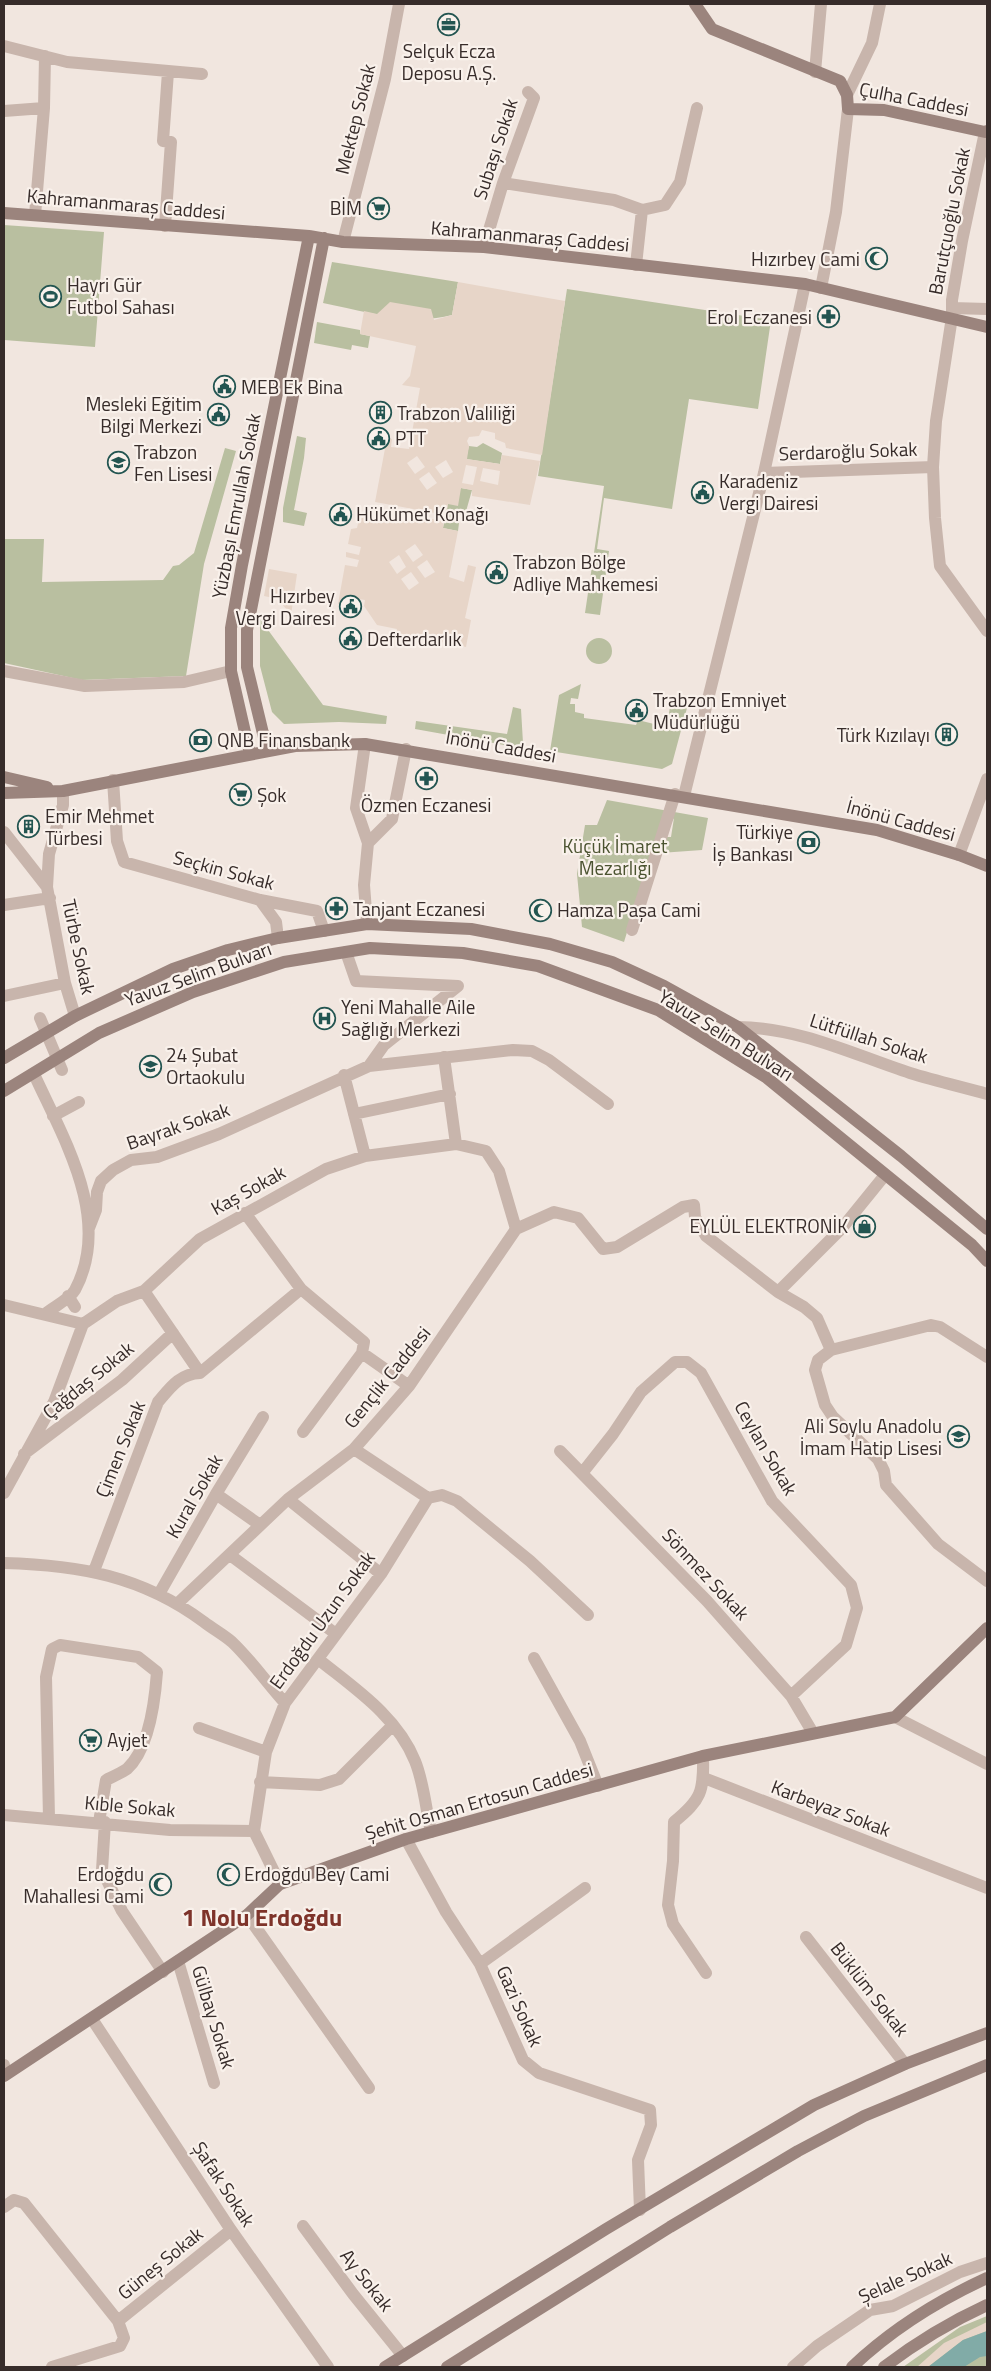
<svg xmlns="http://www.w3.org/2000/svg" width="991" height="2371" viewBox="0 0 991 2371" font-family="'Titillium Web',sans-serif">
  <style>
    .green { fill: #b9bfa0 }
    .plaza { fill: #e7d5c8; fill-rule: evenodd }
    .water { fill: #81aba7 }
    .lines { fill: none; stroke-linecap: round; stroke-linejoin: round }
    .street { stroke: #c8b5ac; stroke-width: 12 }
    .secondary { stroke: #9b847d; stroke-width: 12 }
    .labels { text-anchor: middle; stroke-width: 4.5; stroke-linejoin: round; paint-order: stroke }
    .poi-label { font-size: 19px; fill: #372c2a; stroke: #f9f1eb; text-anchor: start }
    .street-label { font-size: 19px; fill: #372c2a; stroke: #f9f1eb }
    .park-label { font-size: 19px; fill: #4b5330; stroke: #f9f1eb }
    .district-label { font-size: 24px; font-weight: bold; fill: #7e332a; stroke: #f9f1eb }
  </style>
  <rect width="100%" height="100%" fill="#f1e6df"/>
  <!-- green -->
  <path class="green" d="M4,225L104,232L95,347L4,340Z
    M332,262L458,282L452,315C411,326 364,311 323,303Z
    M567,289L771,320L758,409L689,399L672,509L604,498L597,549L609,551L600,615L585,613L604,486L538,476Z
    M317,322L360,330V334L370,336L368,348L352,345L351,350L314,343Z
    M297,436L306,438L304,458L294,510L307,513L304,526L283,522V508Z
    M483,443L502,453L500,464L466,459L469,446L477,447Z
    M225,448L236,451L204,564L186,676L82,680L4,663V539H44L42,582L163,580L173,566L179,565L194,553Z
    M461,488L472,490L465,515H460L458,531L443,528L448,504Z
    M260,619L323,705L387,716L386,724L339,722L284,724L272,712L260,666Z
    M586 651a13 13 0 1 1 26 0a13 13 0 1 1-26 0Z
    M581,684L578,699L571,698L570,704H575V712L584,714V718L636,725L638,720L654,724L669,713L671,700L677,697L687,708L672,764L662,769L550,751L559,695Z
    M513,707L521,709L523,743L516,747L415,729L416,721L507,734Z
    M607,800L708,818L702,850L660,853L665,837H671L674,818L648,864L624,942L582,927L577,874L585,825H597Z
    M987,2316V2367H903L960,2327Z"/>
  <!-- plaza -->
  <path class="plaza" d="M458,282L565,301L542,455L506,448L505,443L495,439V433L482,430L479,436L469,437L467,441L469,446L467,459L500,464L502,455L540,461L530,505L472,496V490L461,488L458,506L448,504L446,515L375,502L387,438L392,439L391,447L409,449L420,388L402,385L410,376L416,346L360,334L364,311L377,314L390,302L431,309L434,320L452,315ZM417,456L425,467L415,474L407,463ZM446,460L453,472L443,478L435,467ZM466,465L477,467L473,485L462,483ZM483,468L500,471L498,485L480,481ZM429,472L437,483L427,490L419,479Z
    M373,509L444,521L443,528L458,531L449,577L464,582L468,565L476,567L465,618L471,620L466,647L396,633L397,629L377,625L364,606L365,600L346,597L344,605L338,604L345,565L357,567L359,560L346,557V552L359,555L361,547L348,544L351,529L357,528L359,519L372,515ZM415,544L423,555L413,562L405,551ZM399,555L406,567L397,574L389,562ZM427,560L435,572L425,578L417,567ZM411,572L419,583L409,590L401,579Z
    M269,569L297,574L291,615L278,599L264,596Z
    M987,2322V2331L963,2340L928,2367H917L944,2343Z"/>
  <!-- water -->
  <path class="water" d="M987,2331V2356L980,2357L964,2367H928L963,2340Z"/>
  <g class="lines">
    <!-- street -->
    <path class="street" d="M4,46L67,62L202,74
      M815,72L821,4
      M847,95L872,43L880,4
      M4,111L44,108
      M985,132L962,241L952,300V317L936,421L933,467L935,518L940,566L987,631
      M503,183L614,200L642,210
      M35,215L44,108L45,56
      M165,226L171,142L163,141L168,72
      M343,242L385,79L399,4
      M484,247L503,183L534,98L528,92
      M636,265L642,210L665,205L680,182L697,108
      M821,288L836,212L848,109
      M952,308L987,309
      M764,473L933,467
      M4,671L85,686L184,682L231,671
      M365,744L356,808L368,843
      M113,780L117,841L124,862L260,900L317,911L324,931
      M63,791V805L49,854L47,887L65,983L75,1016
      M684,796L764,473L805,284
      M4,832L47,887
      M959,855L987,779
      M260,900L276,922L278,938
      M4,905L50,898
      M367,924L364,885L368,843L392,819L406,749
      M632,930L675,794
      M346,952L356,981L458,986L384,1045L369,1066
      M4,996L65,983
      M40,1018L62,1070
      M738,1027C801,1028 852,1054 910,1073C936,1081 962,1087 987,1094
      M444,1057L456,1144
      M34,1074C63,1138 113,1219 75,1290C70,1299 53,1307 45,1314
      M344,1075L365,1156
      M354,1114L450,1094
      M53,1116L79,1102
      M245,1213L301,1289L364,1342L362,1353L409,1386
      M89,1228L96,1210L97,1192L101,1181L113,1170L131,1160L157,1157L219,1134L369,1066L513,1050L532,1051L549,1060L608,1104
      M516,1229L554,1212L578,1218L603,1249L617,1247L683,1207L694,1205L695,1217L706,1236L778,1292L804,1307L817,1318L831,1350
      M144,1291L200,1373
      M778,1292L842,1228L885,1175
      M68,1296L75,1307
      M4,1305L83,1324
      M83,1324L117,1301L144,1291L200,1239L326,1169L365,1156L456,1144L486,1151L499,1171L516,1229L409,1386L354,1449L288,1499L178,1603
      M987,1357L940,1327L931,1325L831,1350L818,1360L815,1370L825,1405L833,1417L878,1459L884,1471L886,1485L938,1544L987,1581
      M303,1432L362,1353
      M354,1449L428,1498
      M560,1451L707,1601L791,1696L813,1733
      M24,1454L122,1380L173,1333
      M583,1472L613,1434L641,1392L675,1362H687L701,1373L772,1501L851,1585L857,1608L846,1645L791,1696
      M4,1493L54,1402L83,1324
      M216,1494L260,1525
      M428,1498L442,1495L457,1501L530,1561L588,1615
      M288,1499L381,1574
      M230,1555L336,1634
      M4,1563C79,1565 142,1576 204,1622C213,1629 224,1635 232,1642C251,1660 267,1683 285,1703
      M94,1571L158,1402C170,1388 179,1374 200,1373L301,1289
      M159,1594L216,1494L263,1417
      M534,1658L580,1741L598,1786
      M318,1659C354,1688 397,1716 415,1761C424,1783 426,1810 431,1832
      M895,1717L987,1764
      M199,1728L266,1752
      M703,1756C704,1792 701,1800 674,1822L673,1861L668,1905L673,1924L706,1973
      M704,1778L987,1888
      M260,1782L320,1785L339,1779L393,1725
      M4,1815L170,1830L254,1831
      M49,1818L46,1677L52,1649L60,1645L138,1657L157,1672C155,1700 149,1749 127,1769C121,1773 112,1777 106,1780L99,1822
      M105,1822L102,1870L122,1911L163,1972
      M406,1839L446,1912L480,1964L523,2060L539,2073L650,2110L651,2125L638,2160L640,2210
      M280,1884L254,1831L266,1752L285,1703L381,1574L428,1498
      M247,1915L369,2088
      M806,1937L905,2064
      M178,1961L214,2083
      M480,1964L585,1888
      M92,2019L231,2230L328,2367
      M4,2065L5,2075
      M4,2207L14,2200L24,2203L118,2321L124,2338L120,2346L52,2367
      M303,2226L353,2294L403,2356
      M118,2321L231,2230
      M793,2367L817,2346L870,2310L893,2306L960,2272L987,2263"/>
    <!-- secondary -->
    <path class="secondary" d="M695,4L712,29L840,81L847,95L848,109L884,110L985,132L987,131
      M4,213L309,236L343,242L484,247L805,284L987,327
      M267,750L247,667V630L324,238
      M250,754L231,671V628L242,565L309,236
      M4,777L47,787
      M4,793L63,791L295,746L365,744L877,830L959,855L987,866
      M4,1058L75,1016L173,969L228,950L278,938L367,924L471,929L550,944L612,962L664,986L738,1027L901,1156L987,1229
      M4,1091L99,1033L193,992L284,962L370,948L463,953L538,966L658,1010L767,1078L972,1245L987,1261
      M4,2076L247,1915L280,1884L406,1839L703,1756L895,1717L987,1628
      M385,2367L606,2229L814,2105L905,2064L987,2033
      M447,2367L670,2227L798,2151L864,2116L987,2065
      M852,2367C892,2329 937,2301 987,2278
      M884,2367C917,2342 950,2322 987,2305"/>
  </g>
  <!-- icons -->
  <defs>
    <symbol id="office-ring" viewBox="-11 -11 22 22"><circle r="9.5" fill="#f9f1eb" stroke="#235551" stroke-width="1.5"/><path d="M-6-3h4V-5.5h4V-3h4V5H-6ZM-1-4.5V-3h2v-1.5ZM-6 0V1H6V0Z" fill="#235551"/></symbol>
    <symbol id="supermarket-ring" viewBox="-11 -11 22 22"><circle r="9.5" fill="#f9f1eb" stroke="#235551" stroke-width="1.5"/><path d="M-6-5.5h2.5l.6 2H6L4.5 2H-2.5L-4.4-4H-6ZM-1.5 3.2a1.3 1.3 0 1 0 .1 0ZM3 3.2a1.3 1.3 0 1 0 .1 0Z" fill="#235551"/></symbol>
    <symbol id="mosque-ring" viewBox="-11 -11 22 22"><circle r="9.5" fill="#f9f1eb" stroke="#235551" stroke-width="1.5"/><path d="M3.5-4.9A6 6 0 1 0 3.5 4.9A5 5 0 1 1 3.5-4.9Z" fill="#235551"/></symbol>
    <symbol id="stadium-ring" viewBox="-11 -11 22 22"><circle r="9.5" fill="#f9f1eb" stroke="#235551" stroke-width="1.5"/><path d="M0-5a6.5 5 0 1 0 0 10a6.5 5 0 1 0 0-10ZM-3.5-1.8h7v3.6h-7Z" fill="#235551"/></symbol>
    <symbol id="pharmacy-ring" viewBox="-11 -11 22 22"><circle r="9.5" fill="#f9f1eb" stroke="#235551" stroke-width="1.5"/><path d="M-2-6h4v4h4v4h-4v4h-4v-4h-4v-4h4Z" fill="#235551"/></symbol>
    <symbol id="civic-ring" viewBox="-11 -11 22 22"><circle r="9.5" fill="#f9f1eb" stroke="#235551" stroke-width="1.5"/><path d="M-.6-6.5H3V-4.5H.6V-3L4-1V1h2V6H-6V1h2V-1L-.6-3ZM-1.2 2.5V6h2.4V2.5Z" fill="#235551"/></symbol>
    <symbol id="building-ring" viewBox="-11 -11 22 22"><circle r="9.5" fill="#f9f1eb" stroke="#235551" stroke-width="1.5"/><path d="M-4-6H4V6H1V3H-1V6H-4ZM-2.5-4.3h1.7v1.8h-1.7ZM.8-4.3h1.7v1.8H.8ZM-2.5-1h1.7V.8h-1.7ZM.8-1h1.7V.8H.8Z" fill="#235551"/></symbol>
    <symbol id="school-ring" viewBox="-11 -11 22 22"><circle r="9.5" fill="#f9f1eb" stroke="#235551" stroke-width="1.5"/><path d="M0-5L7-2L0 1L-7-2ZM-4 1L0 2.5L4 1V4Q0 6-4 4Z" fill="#235551"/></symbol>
    <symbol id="bank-ring" viewBox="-11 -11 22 22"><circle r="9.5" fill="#f9f1eb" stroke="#235551" stroke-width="1.5"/><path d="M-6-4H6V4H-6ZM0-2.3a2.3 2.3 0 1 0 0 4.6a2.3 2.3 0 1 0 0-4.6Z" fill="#235551"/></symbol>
    <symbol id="hospital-ring" viewBox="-11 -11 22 22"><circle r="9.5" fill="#f9f1eb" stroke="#235551" stroke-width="1.5"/><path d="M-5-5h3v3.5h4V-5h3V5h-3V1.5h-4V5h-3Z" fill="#235551"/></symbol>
    <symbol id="shop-ring" viewBox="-11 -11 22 22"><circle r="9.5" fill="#f9f1eb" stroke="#235551" stroke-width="1.5"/><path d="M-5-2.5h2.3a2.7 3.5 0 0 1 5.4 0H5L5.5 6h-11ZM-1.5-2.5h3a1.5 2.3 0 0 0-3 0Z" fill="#235551"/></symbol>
  </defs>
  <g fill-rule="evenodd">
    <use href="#office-ring" x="436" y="12" width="25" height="25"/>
    <use href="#supermarket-ring" x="366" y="196" width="25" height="25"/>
    <use href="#mosque-ring" x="864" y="246" width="25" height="25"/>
    <use href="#stadium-ring" x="38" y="284" width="25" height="25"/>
    <use href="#pharmacy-ring" x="816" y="304" width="25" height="25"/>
    <use href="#civic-ring" x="212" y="374" width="25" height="25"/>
    <use href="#building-ring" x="368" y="400" width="25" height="25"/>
    <use href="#civic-ring" x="206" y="402" width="25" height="25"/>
    <use href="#civic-ring" x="366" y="426" width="25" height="25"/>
    <use href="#school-ring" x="106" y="450" width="25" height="25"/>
    <use href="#civic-ring" x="690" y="480" width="25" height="25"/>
    <use href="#civic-ring" x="328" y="502" width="25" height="25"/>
    <use href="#civic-ring" x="484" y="560" width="25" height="25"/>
    <use href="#civic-ring" x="338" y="594" width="25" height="25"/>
    <use href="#civic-ring" x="338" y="626" width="25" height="25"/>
    <use href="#civic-ring" x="624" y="698" width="25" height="25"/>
    <use href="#building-ring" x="934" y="722" width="25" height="25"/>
    <use href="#bank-ring" x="188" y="728" width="25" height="25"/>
    <use href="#pharmacy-ring" x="414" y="766" width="25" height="25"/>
    <use href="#supermarket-ring" x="228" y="782" width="25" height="25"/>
    <use href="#building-ring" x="16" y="814" width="25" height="25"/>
    <use href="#bank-ring" x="796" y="830" width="25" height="25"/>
    <use href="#pharmacy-ring" x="324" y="896" width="25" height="25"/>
    <use href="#mosque-ring" x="528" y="898" width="25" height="25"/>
    <use href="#hospital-ring" x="312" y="1006" width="25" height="25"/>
    <use href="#school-ring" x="138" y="1054" width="25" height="25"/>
    <use href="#shop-ring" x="852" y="1214" width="25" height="25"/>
    <use href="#school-ring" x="946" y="1424" width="25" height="25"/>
    <use href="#supermarket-ring" x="78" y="1728" width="25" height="25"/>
    <use href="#mosque-ring" x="216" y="1862" width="25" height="25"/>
    <use href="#mosque-ring" x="148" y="1872" width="25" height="25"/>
  </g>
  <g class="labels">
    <!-- poi labels -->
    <g class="poi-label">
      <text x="449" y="58" text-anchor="middle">Selçuk Ecza<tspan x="449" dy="22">Deposu A.Ş.</tspan></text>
      <text x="362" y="215" text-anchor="end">BİM</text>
      <text x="860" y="266" text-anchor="end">Hızırbey Cami</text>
      <text x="67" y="292">Hayri Gür<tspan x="67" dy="22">Futbol Sahası</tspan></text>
      <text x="812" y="324" text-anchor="end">Erol Eczanesi</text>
      <text x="241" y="394">MEB Ek Bina</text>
      <text x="202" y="411" text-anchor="end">Mesleki Eğitim<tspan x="202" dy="22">Bilgi Merkezi</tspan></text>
      <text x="397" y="420">Trabzon Valiliği</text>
      <text x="395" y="445">PTT</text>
      <text x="134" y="459">Trabzon<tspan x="134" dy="22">Fen Lisesi</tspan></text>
      <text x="719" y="488">Karadeniz<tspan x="719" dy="22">Vergi Dairesi</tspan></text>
      <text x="356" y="521">Hükümet Konağı</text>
      <text x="513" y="569">Trabzon Bölge<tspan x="513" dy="22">Adliye Mahkemesi</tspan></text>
      <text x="335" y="603" text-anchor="end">Hızırbey<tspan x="335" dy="22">Vergi Dairesi</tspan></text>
      <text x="367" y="646">Defterdarlık</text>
      <text x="653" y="707">Trabzon Emniyet<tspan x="653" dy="22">Müdürlüğü</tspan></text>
      <text x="930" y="742" text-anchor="end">Türk Kızılayı</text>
      <text x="217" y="747">QNB Finansbank</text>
      <text x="257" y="802">Şok</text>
      <text x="426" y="812" text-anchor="middle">Özmen Eczanesi</text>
      <text x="45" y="823">Emir Mehmet<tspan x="45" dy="22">Türbesi</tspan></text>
      <text x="793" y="839" text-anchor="end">Türkiye<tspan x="793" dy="22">İş Bankası</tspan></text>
      <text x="353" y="916">Tanjant Eczanesi</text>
      <text x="557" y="917">Hamza Paşa Cami</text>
      <text x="341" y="1014">Yeni Mahalle Aile<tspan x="341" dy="22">Sağlığı Merkezi</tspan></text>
      <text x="166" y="1062">24 Şubat<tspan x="166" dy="22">Ortaokulu</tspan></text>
      <text x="848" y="1233" text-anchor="end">EYLÜL ELEKTRONİK</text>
      <text x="942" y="1433" text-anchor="end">Ali Soylu Anadolu<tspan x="942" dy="22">İmam Hatip Lisesi</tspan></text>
      <text x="107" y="1747">Ayjet</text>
      <text x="144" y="1881" text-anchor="end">Erdoğdu<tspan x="144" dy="22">Mahallesi Cami</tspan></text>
      <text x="244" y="1881">Erdoğdu Bey Cami</text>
    </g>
    <!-- street labels -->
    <g class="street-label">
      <text transform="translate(914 99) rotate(11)" y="7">Çulha Caddesi</text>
      <text transform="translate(355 119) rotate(-76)" y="7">Mektep Sokak</text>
      <text transform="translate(495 149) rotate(-72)" y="7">Subaşı Sokak</text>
      <text transform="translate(126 204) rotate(5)" y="7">Kahramanmaraş Caddesi</text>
      <text transform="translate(949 221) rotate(-79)" y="7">Barutçuoğlu Sokak</text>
      <text transform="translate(530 236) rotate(5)" y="7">Kahramanmaraş Caddesi</text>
      <text transform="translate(848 451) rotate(-2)" y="7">Serdaroğlu Sokak</text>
      <text transform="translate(236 506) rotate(-79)" y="7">Yüzbaşı Emrullah Sokak</text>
      <text transform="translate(501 746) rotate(10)" y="7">İnönü Caddesi</text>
      <text transform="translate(901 820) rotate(15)" y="7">İnönü Caddesi</text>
      <text transform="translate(224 870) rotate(15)" y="7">Seçkin Sokak</text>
      <text transform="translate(79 947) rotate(78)" y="7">Türbe Sokak</text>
      <text transform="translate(198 974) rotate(-20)" y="7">Yavuz Selim Bulvarı</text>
      <text transform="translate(726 1035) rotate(32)" y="7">Yavuz Selim Bulvarı</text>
      <text transform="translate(869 1038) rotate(18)" y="7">Lütfüllah Sokak</text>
      <text transform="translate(178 1126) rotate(-19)" y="7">Bayrak Sokak</text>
      <text transform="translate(248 1190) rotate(-29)" y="7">Kaş Sokak</text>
      <text transform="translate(387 1377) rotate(-51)" y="7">Gençlik Caddesi</text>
      <text transform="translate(88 1380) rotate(-39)" y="7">Çağdaş Sokak</text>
      <text transform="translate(766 1448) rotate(60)" y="7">Ceylan Sokak</text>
      <text transform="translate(120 1449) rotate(-68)" y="7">Çimen Sokak</text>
      <text transform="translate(194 1496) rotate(-60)" y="7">Kural Sokak</text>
      <text transform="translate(706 1574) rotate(47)" y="7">Sönmez Sokak</text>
      <text transform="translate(322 1620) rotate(-54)" y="7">Erdoğdu Uzun Sokak</text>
      <text transform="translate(479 1801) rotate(-16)" y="7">Şehit Osman Ertosun Caddesi</text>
      <text transform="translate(130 1806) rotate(5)" y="7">Kıble Sokak</text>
      <text transform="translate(831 1808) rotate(21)" y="7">Karbeyaz Sokak</text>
      <text transform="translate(870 1989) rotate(52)" y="7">Büklüm Sokak</text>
      <text transform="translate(520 2006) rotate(66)" y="7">Gazi Sokak</text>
      <text transform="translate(214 2017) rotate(73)" y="7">Gülbay Sokak</text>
      <text transform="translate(224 2184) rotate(57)" y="7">Şafak Sokak</text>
      <text transform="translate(160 2263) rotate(-39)" y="7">Güneş Sokak</text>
      <text transform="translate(905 2277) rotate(-24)" y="7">Şelale Sokak</text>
      <text transform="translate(367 2280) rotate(52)" y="7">Ay Sokak</text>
    </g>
    <!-- park labels -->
    <g class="park-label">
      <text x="615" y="853">Küçük İmaret<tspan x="615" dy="22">Mezarlığı</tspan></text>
    </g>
    <!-- district labels -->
    <g class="district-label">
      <text x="262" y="1926">1 Nolu Erdoğdu</text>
    </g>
  </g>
  <!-- border -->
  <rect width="991" height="2371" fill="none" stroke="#372c2a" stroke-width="10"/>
</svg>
